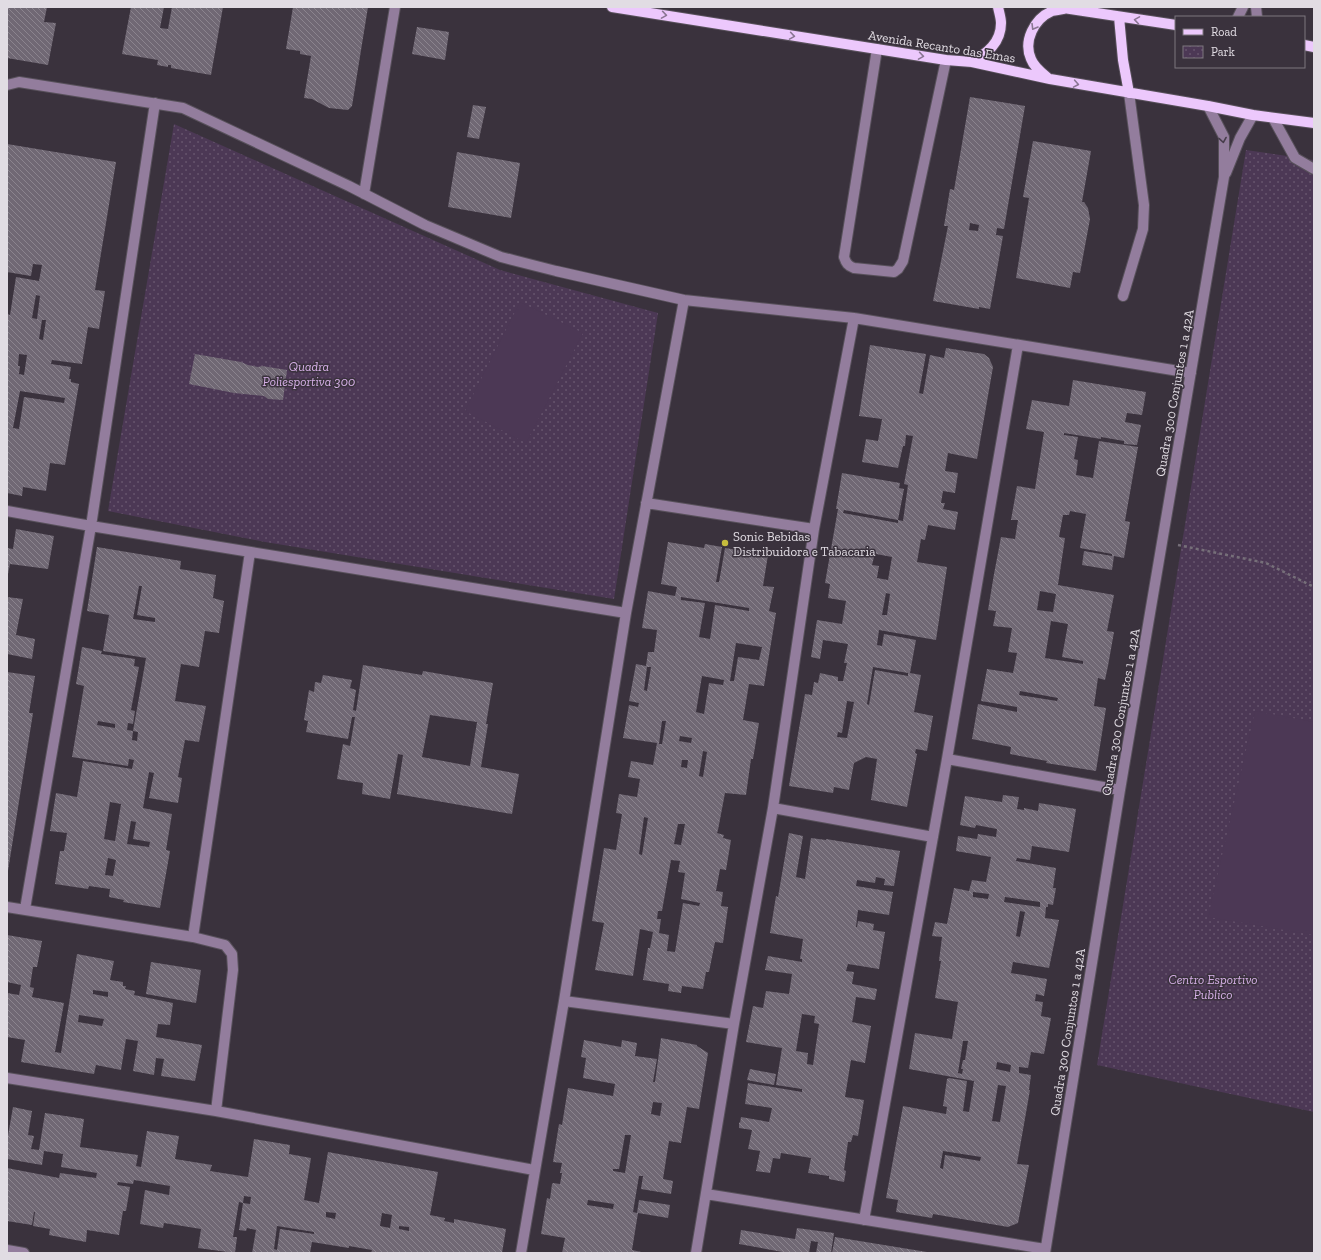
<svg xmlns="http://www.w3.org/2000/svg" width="1321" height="1260" viewBox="0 0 1321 1260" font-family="'Zilla Slab',serif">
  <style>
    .park { fill: url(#park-dots) }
    .garden { fill: #4c3855 }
    .building { fill: url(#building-back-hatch); fill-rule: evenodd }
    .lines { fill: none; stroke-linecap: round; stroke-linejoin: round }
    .minor-casing { stroke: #58515b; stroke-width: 12 }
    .major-casing { stroke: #58515b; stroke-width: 12 }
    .path { stroke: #766f79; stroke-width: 2.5; stroke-dasharray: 3 3; stroke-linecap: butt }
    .minor { stroke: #937d9d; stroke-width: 10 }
    .major { stroke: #ecc8fc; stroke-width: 10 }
    .oneway { stroke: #8a7693 }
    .oneway2 { stroke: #473d4b }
    .poi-dot { fill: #c5bc3d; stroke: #3a323d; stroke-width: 1.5 }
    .labels { text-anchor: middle; stroke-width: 3; stroke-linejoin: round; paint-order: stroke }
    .street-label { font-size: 13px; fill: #e1dce3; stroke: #3a323d }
    .park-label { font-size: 13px; font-style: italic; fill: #d6b0e7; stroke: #3a323d }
    .poi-label { font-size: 13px; fill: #e1dce3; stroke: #3a323d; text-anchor: start }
  </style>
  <defs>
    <pattern id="park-dots" width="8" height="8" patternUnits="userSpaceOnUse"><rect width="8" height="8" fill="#4c3855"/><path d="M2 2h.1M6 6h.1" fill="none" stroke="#66546d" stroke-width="1.8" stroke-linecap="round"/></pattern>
    <pattern id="building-back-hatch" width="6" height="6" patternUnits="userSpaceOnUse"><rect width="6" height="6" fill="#706874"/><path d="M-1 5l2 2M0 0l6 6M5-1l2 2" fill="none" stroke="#8b848e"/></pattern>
  </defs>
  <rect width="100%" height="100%" fill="#3a323d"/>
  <!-- park -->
  <path class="park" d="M174,124L500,270L658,313L614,599L265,542L108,511Z
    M1246,150L1314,160V1112L1097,1065Z"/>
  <!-- garden -->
  <path class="garden" d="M520,302L583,333L526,443L465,411Z
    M1255,711L1314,722V935L1208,917Z"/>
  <!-- building -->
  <path class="building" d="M7,7H47L44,22L56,23L48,65L7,58Z
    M131,7H164L160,28L168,29L172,7H223L211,75L171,68V65H168V67L157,65L158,60L122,54Z
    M293,7H368L352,106L348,110L329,108L312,99L304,98L311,56L300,54V51L286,49Z
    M417,27L449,32L445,60L412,54Z
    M970,97L1025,106L1004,229L997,228L996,235L1003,236L990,309L979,307V309L933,301L948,226H944L950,189L954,190ZM970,223L979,225L978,231L969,230Z
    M473,105L486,107L479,139L467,137Z
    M1033,141L1091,151L1082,202H1084L1088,208L1090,219L1080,273L1073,272L1070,288L1016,278L1029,198L1023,197Z
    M7,144L116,162L95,290L105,291L99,329L88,327L82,364L52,360L51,364L71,367L69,379H71V382L79,384L65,465L50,463L46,491L23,487L22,496L7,493V314L10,315L16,277L39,281L42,265L33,264L31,276L7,272ZM36,295L40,296L37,319L32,318ZM42,320H46L43,340L39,339ZM19,354L27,355L24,375L19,374L20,366H18ZM20,391L65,398L64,403L24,397L19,429L13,428Z
    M457,152L520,163L511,218L448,207Z
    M870,345L926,354L919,393L923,394L930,355L944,358L946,348L984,354L989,358L993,367L977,459L948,453L945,471L958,473L955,493L943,491L941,503H945L943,509L958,512L955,530L928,525L925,540L921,539L917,562L947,567L936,640L879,630L877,645L882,646L884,634L916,640L910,673L921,675L914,712L933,716L927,751L916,749L915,753L917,754L907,807L871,800L877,759L866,757L854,763L849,790L834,787L833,793L789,786L805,694L812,695L814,682L818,683L820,673L838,677V681H843L847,663H844L848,644L823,640L820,659L811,657L817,620L842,624L846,601L828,598L830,584L825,583L838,509H836L842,473L900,483L899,488L904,489L898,520L844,510L843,513L898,523V520L903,521L908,485L904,484L913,436L906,435L905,446H903L898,468L862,462L866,439L878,441L882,419L859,416ZM855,550L892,557L888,580L877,578L879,566L872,565L874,557L855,554ZM886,593L890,594L887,615H882ZM873,667L908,673V676L875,670L869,705L867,704ZM847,701L854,702L847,738L837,737L838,732L842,733Z
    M195,354L241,362L248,365L258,367L262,366L287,370L283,400L268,399L264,396L234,393L189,384Z
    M1073,380L1146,392L1142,415L1127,413L1125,422L1141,425L1137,445L1124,444V441L1101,437V439L1064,433V435L1078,437L1074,459L1078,460L1076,475L1093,478L1099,441L1138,447L1125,521L1130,522L1124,558L1114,556L1112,570L1082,565L1084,551L1112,556V554L1080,548L1086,514L1070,511L1069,515H1063L1059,537L1065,538L1058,585L1114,595L1107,631L1114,632L1108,666L1105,680L1098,678L1094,706L1106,708L1096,771L1046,763L1047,761L1010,754L1011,747L972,739L978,704L1017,712V707L981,701L987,669L1013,673L1017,653L1008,652L1012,628L993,626L996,611L988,610L994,574L1001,537L1015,539L1018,520H1011L1017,486L1035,489L1044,432L1026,429L1032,400L1069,406ZM1040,591L1056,594L1053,612L1037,610ZM1051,621L1068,624L1062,657L1083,661V664L1045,658ZM1020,691L1058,698L1057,701L1019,695Z
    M16,529L54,536L48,569L10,564L7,579V548L13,549Z
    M668,542L704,548L705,544L722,547L716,582H719L725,548L768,555L763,586L774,587L769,611L776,613L764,686L749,684L743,720L759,723L753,759H751L746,795L725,793L718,830L717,833L724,835L723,838L731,840L726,870L720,869L716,891L723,892L721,906L728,907L723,943L715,942L709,972H706L703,989L682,986L681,993L668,991L669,984L643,980L648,948H650L653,932L640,929L633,976L595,970L604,923L592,921L604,848L616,850L622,814L616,813L619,794L637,797L640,779L628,777L631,761L653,765L657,743L623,738L629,705L638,707L639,703L629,701L636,664L646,666L648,652H654L657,630L642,628L648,591L675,596L677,587L661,584ZM681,597L749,608V611L715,605L710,639L699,637L705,603L681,600ZM736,643L762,647L759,660L738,657L734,681H730ZM647,667H651L647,691L644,690ZM702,676L724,680L723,685L709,683L704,714L696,712ZM662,721H666L662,744H659ZM680,736L692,738L691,743L679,741ZM703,751L707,752L703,777L699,776ZM682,760H688L687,768L681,767ZM644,817L648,818L642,855L639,854ZM678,824H685L681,845L674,844ZM671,860L680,861L678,872L685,873L681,899L700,903L699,906L683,903L675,952L667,951L669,935L659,933L661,919H657L658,911H662Z
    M97,547L181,561L180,569L216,575L213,598L224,601L219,633L205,631L199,667L181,664L175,701L206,706L199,742L185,740L178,777L182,778L178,803L149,798L154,773L149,772L143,808L172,814L166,850L170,851L160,908L123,902L124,900L109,897L110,889L89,886L88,889L55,884L60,851H64L67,833L50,831L56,793L77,797L83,761L132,769L134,760L129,759L128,766L72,757L84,686L76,684L82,647L102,651L101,654L135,659L134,666L139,667L131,710L135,711L133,724L128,723L127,730L133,731L146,658L103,651L109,615L87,611ZM139,586H142L137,615L155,618V622L133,619ZM98,721L115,724V728L97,725ZM133,731L138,732L137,741L132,740ZM110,802L121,804L115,841L104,839ZM131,821L136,822L133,839L150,842L149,847L127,844ZM108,858L116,860L113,876L105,875Z
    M7,597L23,599L16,635L35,639L32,659L7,654Z
    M363,665L422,675L423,671L493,683L486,724H488L481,767L519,774L512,814L397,794L403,755L398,754L390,799L362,794L363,783L337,779L343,744L350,746L355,717H352L348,739L306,732L308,721L304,720L309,690L314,692L315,682L321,683L323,675L352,680L350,688L356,690L353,710L356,711ZM430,715L477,722L470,766L422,757Z
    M7,672L35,676L29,713H33L8,871Z
    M1003,795L1019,797L1017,809L1024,810V808L1038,811L1039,803L1076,809L1069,852L1032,846L1030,860L1017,858L1016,861L1056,868L1053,888H1056L1053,905L1048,904V907H1046L1045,918L1059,920L1049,968L1013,962L1011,973L1047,979L1044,996L1036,994L1035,1001L1043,1002L1041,1016L1051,1018L1044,1054L1031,1052L1028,1068L1019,1067V1073L1031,1075L1029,1090H1030L1017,1164L1029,1165L1018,1223L1008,1227L933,1214L932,1218L896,1212L898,1200L886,1198L903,1106L946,1114L947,1107L943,1106L947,1079L949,1078L967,1081L963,1111L969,1112L974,1081L909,1069L915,1033L952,1039L958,1002L935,998L941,961H939L942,937L932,936L935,922L947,924L954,888L969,891L972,880L986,882L991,857L956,851L958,836L977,839L978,834L996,837L997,829L976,825L975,828L960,825L965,796L1002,802ZM973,892L989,894L988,899L973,897ZM1005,897L1040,902V907L1004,902ZM1020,911L1025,912L1020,937L1016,936ZM963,1041H968L965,1060H963L961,1069H963L962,1074L958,1073ZM997,1062L1011,1065L1010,1072L996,1069ZM998,1085L1006,1086L1000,1122L992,1121ZM943,1151L981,1157L980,1161L945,1155L943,1169L940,1168Z
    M789,833L803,836L796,877L805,879L811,838L826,840V839L900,851L894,886L884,885L885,879L876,877L875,883L857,880L856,886L893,892L889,915L858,910L856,927H857L858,921L874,924L873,930L885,932L879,969L848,964L846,971L854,972L852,984L877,989L875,1000L856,997L853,1018L852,1022L871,1026L865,1063L851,1060L845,1097L864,1100L858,1136L853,1135L851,1142H848L844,1170L846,1171L844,1182L829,1179V1176L808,1173L811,1158L781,1153L780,1159L773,1158L770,1173L756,1171L760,1151L748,1149L752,1130L739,1128V1122L740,1123L741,1117L769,1122L772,1108L745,1104L748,1083L802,1092V1089L776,1085L782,1048L746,1042L753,1006L763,1008L766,991L789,994L792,974L765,970L768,956L802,962V959H800L803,939L770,933L776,896L778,897ZM802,1014L815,1016L814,1023L819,1024L813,1065L807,1064L808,1053L796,1051Z
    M7,935L42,941L37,967H33L30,987L34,988L32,997L64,1003L55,1052L61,1053L77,954L114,961L110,980L123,982V986H126L125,989L135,991L134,995L173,1003L170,1025L158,1024L156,1037L202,1045L195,1081L161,1076L164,1059L156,1058L154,1075L133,1071L138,1041L126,1039L121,1070L96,1065L94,1074L21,1062L25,1040L7,1037V993L19,995L21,985L7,982ZM93,990L108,992V997L93,994ZM79,1015L104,1019L102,1026L78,1022Z
    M151,962L201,970L196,1003L146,994Z
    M661,1038L697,1045V1046L708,1053L699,1109L687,1107L681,1143L669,1141L663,1179L673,1181L671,1194L641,1189L643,1176H639L633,1212L637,1213L639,1200L670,1205L668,1218L638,1213L632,1250L646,1253H562L565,1238L541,1234L547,1198L550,1199L552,1184L553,1183L560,1184L562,1173H560L562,1163L553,1162L559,1124L562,1125L568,1088L613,1096L615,1084L583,1078L586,1058L581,1057L584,1040L621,1047L622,1040L637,1043L635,1056L657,1059L653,1082H655ZM653,1102L662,1103L660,1116L651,1114ZM625,1135H631L625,1173L613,1171V1169H619ZM588,1200L614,1204L613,1209L587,1205Z
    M750,1069L776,1074L774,1085L747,1080Z
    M13,1107L32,1111L28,1135L34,1136L31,1149L39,1150L45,1113L72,1117L84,1119L80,1147L138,1155L136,1166L141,1167L147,1131L179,1136L175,1159L212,1165L210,1171L248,1177L254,1139L290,1145L289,1154L311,1158L304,1200L319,1203L328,1152L438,1172L430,1215L445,1218L444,1221L454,1223V1219L506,1229L502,1253H371L372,1250L349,1246V1248L312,1242L310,1253H252L256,1230L247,1228L246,1231L239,1230L243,1203L250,1204L251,1197L244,1196L243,1203L239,1202L233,1237H237L235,1253L198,1248L201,1229L164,1223L163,1228L140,1224L145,1190L169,1195L170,1186L134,1180L133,1184L118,1182L117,1185L130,1187L126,1211H123L119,1235L87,1230L86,1242L49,1235L50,1229L33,1226L35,1212H34L32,1225L7,1221V1168L59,1178L60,1173L96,1178L97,1173L61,1167L63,1154L44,1151L42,1165L7,1159V1141ZM326,1212L336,1213L335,1219L326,1217ZM382,1213L392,1215L390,1228L380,1226ZM277,1226L314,1232V1234L280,1229L277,1250L274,1249ZM399,1226L409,1227V1231L399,1229Z
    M797,1228L834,1233L831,1253H816L818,1242L811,1241L809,1253H788L739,1244L741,1230L795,1239Z
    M835,1237L927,1252V1253H832Z"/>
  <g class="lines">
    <defs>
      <path id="minor" d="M1256,7L1257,17
        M1238,17L1243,7
        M877,49L844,257C846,263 848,266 854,268L894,272L898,269L903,261L946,60
        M7,85L19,82L183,108L349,186L425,225L501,257L556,271L684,300L854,318L1191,373
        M1273,118L1295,158L1314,169
        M1226,173L1240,138L1253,115
        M364,194L395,7
        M1123,296L1143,229L1144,205L1129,93
        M646,503L814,529
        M7,511L91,526L626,613
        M947,759L1120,790
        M773,808L933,837
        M7,907L193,937L225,945L232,954L233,970L216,1111
        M25,909L91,526L155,103
        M193,937L250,552
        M564,1001L734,1024
        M7,1078L216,1111L534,1170
        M706,1194L1045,1249
        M864,1220L947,759L1018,345
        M7,1250L24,1253
        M521,1253L564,1001L626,613L684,300
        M696,1253L734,1024L773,808L814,529L854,318
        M1045,1253L1120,790L1224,177V137L1208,106"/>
      <path id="major" d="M612,7L946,60L972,62L1050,79L1208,106L1253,115L1314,123
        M1057,7L1176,25
        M1119,17L1123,60L1129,93
        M1304,45L1314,47
        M972,62C987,53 1001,43 1001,23C1001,18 999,12 998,7
        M1048,78C1041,72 1034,67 1031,59C1023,41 1034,19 1052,11C1055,10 1060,10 1064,9"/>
    </defs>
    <!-- minor casing -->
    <use href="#minor" class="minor-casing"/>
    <!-- major casing -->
    <use href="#major" class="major-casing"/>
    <!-- path -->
    <path class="path" d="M1178,545L1266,563L1314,587"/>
    <!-- minor -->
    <use href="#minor" class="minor"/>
    <!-- major -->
    <use href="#major" class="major"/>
  </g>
  <!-- one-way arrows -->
  <defs><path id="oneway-chevron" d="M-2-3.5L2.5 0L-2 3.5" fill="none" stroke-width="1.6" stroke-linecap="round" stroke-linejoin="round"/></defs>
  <g class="oneway">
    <use href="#oneway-chevron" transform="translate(664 15) rotate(9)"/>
    <use href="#oneway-chevron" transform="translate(1137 20) rotate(-171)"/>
    <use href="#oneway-chevron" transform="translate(1034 27) rotate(121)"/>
    <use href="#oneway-chevron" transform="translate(792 36) rotate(9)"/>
    <use href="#oneway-chevron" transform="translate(921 56) rotate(9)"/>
    <use href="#oneway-chevron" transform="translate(1076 84) rotate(10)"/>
  </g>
  <use class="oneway2" href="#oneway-chevron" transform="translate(1223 140) rotate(81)"/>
  <!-- markers -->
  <circle class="poi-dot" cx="725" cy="543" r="4"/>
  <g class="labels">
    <!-- street labels -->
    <g class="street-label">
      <text transform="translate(942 46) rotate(9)" y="5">Avenida Recanto das Emas</text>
      <text transform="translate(1174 393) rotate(-80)" y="5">Quadra 300 Conjuntos 1 a 42A</text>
      <text transform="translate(1120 712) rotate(-80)" y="5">Quadra 300 Conjuntos 1 a 42A</text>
      <text transform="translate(1067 1032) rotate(-81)" y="5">Quadra 300 Conjuntos 1 a 42A</text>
    </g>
    <!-- park labels -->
    <g class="park-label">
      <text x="309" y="371">Quadra<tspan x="309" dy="15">Poliesportiva 300</tspan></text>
      <text x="1213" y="984">Centro Esportivo<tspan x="1213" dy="15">Publico</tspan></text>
    </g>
    <!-- poi labels -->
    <g class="poi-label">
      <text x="733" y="541">Sonic Bebidas<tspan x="733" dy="15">Distribuidora e Tabacaria</tspan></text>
    </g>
  </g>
  <!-- border -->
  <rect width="1321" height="1260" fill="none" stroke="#e1dce3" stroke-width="16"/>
  <!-- legend -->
  <rect x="1175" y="16" width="130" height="52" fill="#3a323d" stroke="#7d767f"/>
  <rect x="1183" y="29" width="20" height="6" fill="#ecc8fc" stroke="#7d767f"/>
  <text x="1211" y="36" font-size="12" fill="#e1dce3">Road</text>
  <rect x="1183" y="46" width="20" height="12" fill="url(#park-dots)" stroke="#7d767f"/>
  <text x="1211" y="56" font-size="12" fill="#e1dce3">Park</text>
</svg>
